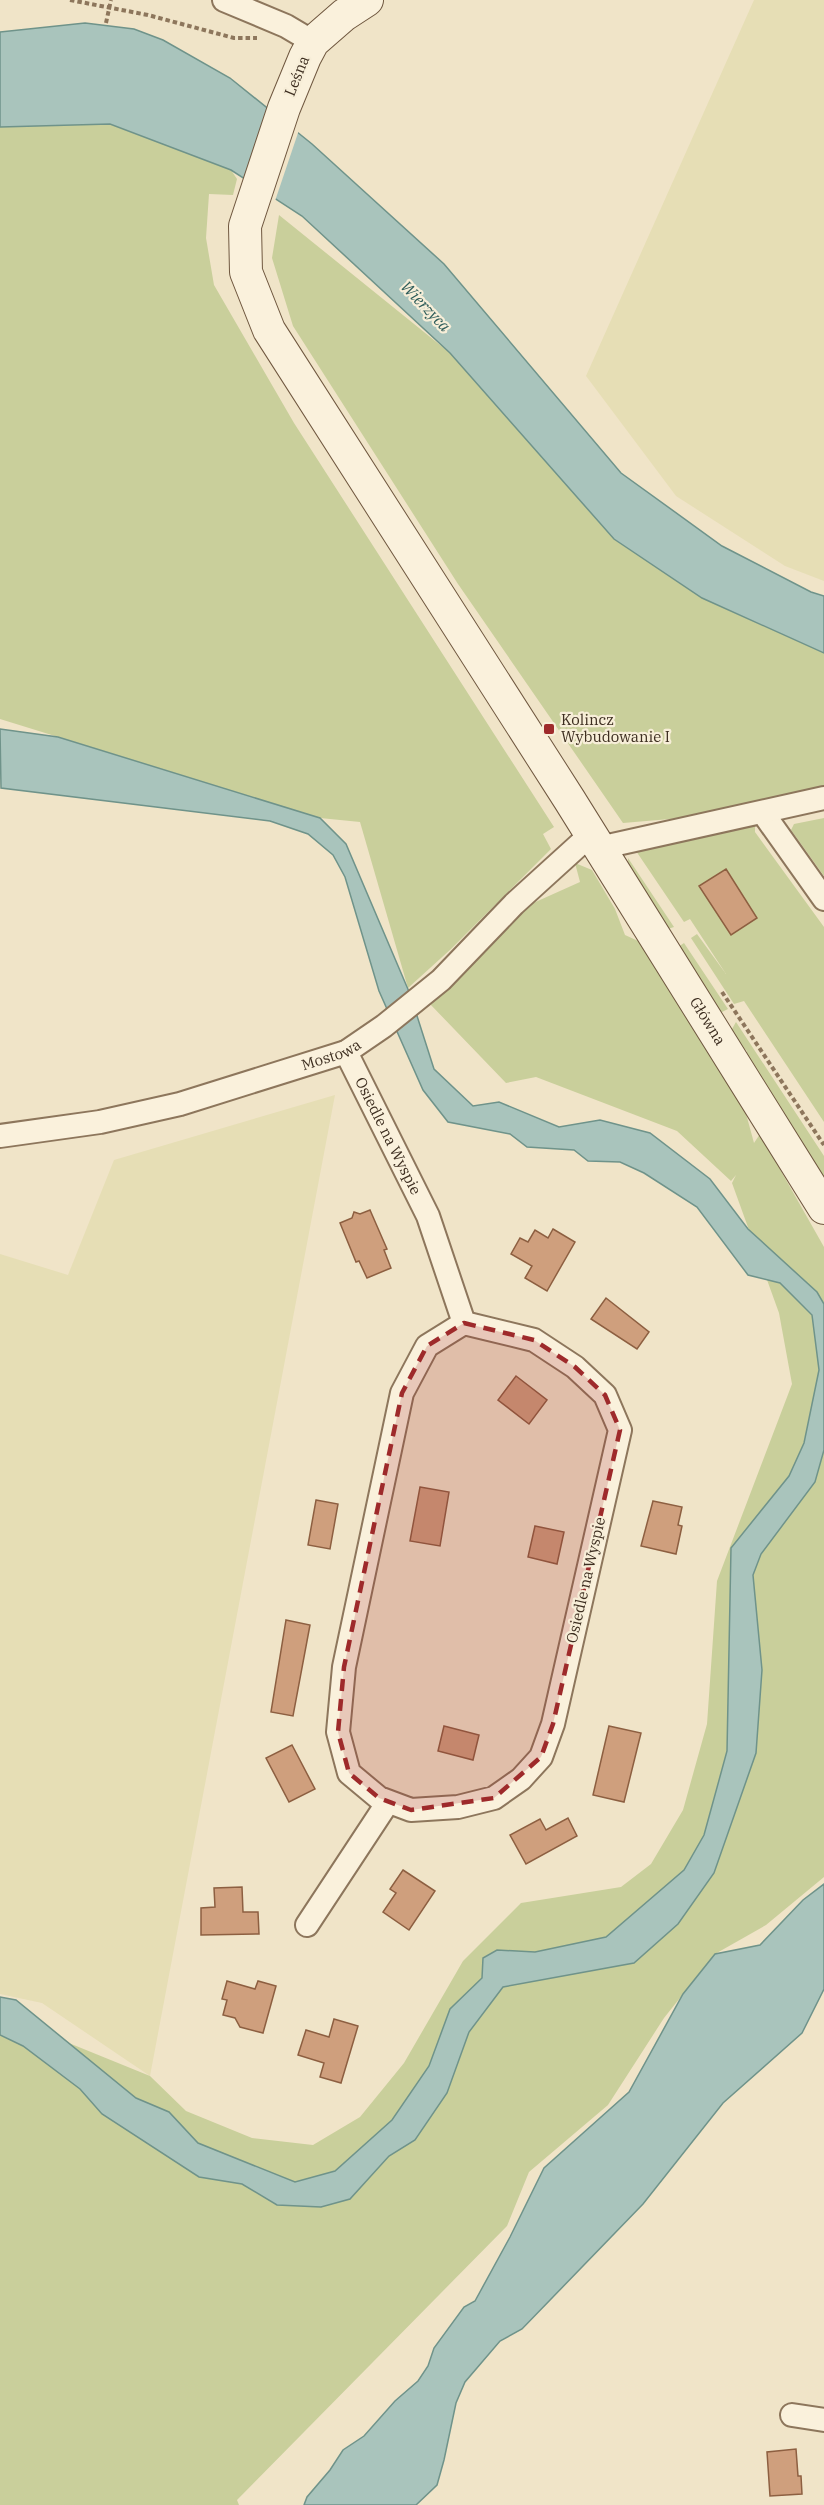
<svg xmlns="http://www.w3.org/2000/svg" width="824" height="2505" viewBox="0 0 824 2505" font-family="'IBM Plex Serif',serif">
  <style>
    .farmland { fill: #e6deb5 }
    .green { fill: #c9cf9b }
    .water { fill: #a9c4bc; stroke: #6f938a; stroke-width: 1.5 }
    .pier { fill: #f0e4c8 }
    .building { fill: #cf9f7d; stroke: #8d5f41; stroke-width: 1.5 }
    .lines { fill: none; stroke-linecap: round; stroke-linejoin: round }
    .street-casing { stroke: #8d765c; stroke-width: 26 }
    .secondary-casing { stroke: #6f573f; stroke-width: 34 }
    .path { stroke: #8d765c; stroke-width: 4; stroke-dasharray: 4.5 3; stroke-linecap: butt }
    .street { stroke: #faf1dc; stroke-width: 22 }
    .secondary { stroke: #faf1dc; stroke-width: 32 }
    .marked { fill: #9e2a2b; fill-opacity: 0.2; stroke: #9e2a2b; stroke-width: 4.5; stroke-dasharray: 12 8; stroke-linejoin: round }
    .poi-dot { fill: #9e2a2b; stroke: #f7eed8; stroke-width: 2 }
    .labels { text-anchor: middle; stroke-width: 4.5; stroke-linejoin: round; paint-order: stroke }
    .street-label { font-size: 15px; fill: #3d2e20; stroke: #f7eed8 }
    .poi-label { font-size: 15px; fill: #3d2e20; stroke: #f7eed8; text-anchor: start }
    .water-label { font-size: 16px; font-style: italic; fill: #2f5d5a; stroke: #f7eed8 }
  </style>
  <rect width="100%" height="100%" fill="#f0e4c8"/>
  <!-- farmland -->
  <path class="farmland" d="M754,0H824V581L785,566L676,496L586,376Z
    M335,1095L150,2076L42,2003L0,1994V1254L68,1275L114,1160Z"/>
  <!-- green -->
  <path class="green" d="M110,124L231,170L237,179L233,195L209,194L206,238L214,285L294,423L554,827L543,834L551,849L451,949L408,988L360,822L320,818L0,719V127Z
    M279,215L450,353L614,539L702,598L824,653V798L776,810L623,823L458,584L293,326L272,258Z
    M824,818V876L791,830L794,824Z
    M755,826V832L824,927V1122L744,1001L734,1004L691,938L697,934L726,974L690,919L684,922L634,848Z
    M628,858L674,927L668,929L628,873Z
    M575,863L592,870L615,909L625,935L647,945L739,1088L754,1143L760,1134L824,1247V1877L766,1925L715,1954L664,2018L608,2105L529,2172L507,2226L237,2500L239,2505H0V2015L150,2076L186,2111L252,2138L313,2145L360,2117L404,2063L463,1961L521,1903L621,1887L651,1864L683,1810L707,1724L717,1581L792,1384L779,1313L732,1183L736,1175L731,1181L677,1131L536,1077L506,1083L430,1004L474,957L531,904L580,882Z
    M684,943L728,1009L722,1012L715,1011L678,947Z
    M736,1022L824,1156V1187L744,1060L747,1051L728,1036Z"/>
  <!-- water -->
  <path class="water" d="M85,23L134,29L163,40L230,78L312,144L444,264L621,473L722,546L811,592L824,596V653L702,598L614,539L450,353L302,216L231,170L110,124L0,127V32Z
    M0,729L58,737L320,818L346,844L410,994L434,1069L473,1106L499,1102L559,1127L600,1120L650,1133L710,1179L748,1229L817,1292L824,1304V1450L815,1482L761,1554L753,1575L762,1670L756,1753L714,1873L678,1924L634,1963L503,1987L469,2032L447,2093L415,2140L389,2156L350,2199L321,2207L277,2205L242,2184L199,2177L102,2114L80,2089L23,2046L0,2035V1997L16,2000L136,2098L169,2112L198,2143L295,2182L335,2171L392,2120L429,2066L450,2009L482,1978L483,1958L497,1950L535,1952L606,1937L684,1870L704,1835L727,1751L731,1548L789,1476L804,1443L819,1370L812,1315L780,1283L748,1275L697,1207L644,1173L620,1162L588,1161L574,1150L527,1147L510,1134L448,1122L423,1090L379,991L345,877L333,855L308,834L270,821L1,788Z
    M824,1884V1989L802,2033L723,2103L643,2204L522,2329L500,2341L465,2382L456,2403L444,2460L437,2485L416,2505H304L307,2497L330,2470L343,2450L364,2436L395,2401L418,2381L428,2366L434,2348L464,2307L475,2301L510,2237L544,2168L629,2092L683,1994L715,1954L760,1945L803,1900Z"/>
  <!-- pier -->
  <path class="pier" d="M272,108L299,130L275,201L270,199Z"/>
  <!-- building -->
  <path class="building" d="M726,869L757,918L731,935L699,886Z
    M370,1210L387,1249L384,1250L391,1268L367,1278L359,1261L356,1262L340,1223L352,1218L354,1212L360,1214Z
    M553,1229L575,1242L547,1291L525,1278L532,1266L511,1254L520,1238L528,1242L535,1230L548,1238Z
    M606,1298L649,1332L637,1349L591,1319Z
    M516,1376L547,1400L529,1424L498,1400Z
    M420,1487L449,1492L440,1546L410,1541Z
    M316,1500L338,1504L330,1549L308,1545Z
    M653,1501L682,1507L678,1525L682,1526L676,1554L641,1546Z
    M535,1526L564,1532L557,1564L528,1557Z
    M286,1620L310,1625L293,1716L271,1712Z
    M444,1726L479,1735L473,1760L438,1751Z
    M609,1726L641,1733L624,1802L593,1795Z
    M292,1745L315,1789L289,1802L266,1758Z
    M568,1818L577,1836L526,1864L510,1835L540,1819L546,1830Z
    M403,1870L435,1891L409,1930L383,1912L396,1893L390,1889Z
    M242,1887L243,1912H258L259,1934L201,1935V1908L215,1907L214,1888Z
    M227,1981L255,1989L258,1981L276,1986L263,2033L240,2027L235,2018L223,2015L227,2000L222,1999Z
    M334,2019L358,2026L341,2083L320,2077L324,2063L298,2055L306,2030L329,2037Z
    M796,2449L798,2476H801L802,2494L770,2496L767,2452Z"/>
  <g class="lines">
    <defs>
      <g id="street">
        <path d="M224,0L286,26L313,42"/>
        <path d="M763,813L824,899"/>
        <path d="M599,848L824,798"/>
        <path id="s1" d="M346,1052L428,1216L464,1323L534,1340L575,1367L605,1395L620,1430L553,1724L541,1757L521,1779L494,1798L458,1807L411,1810L379,1798L349,1773L338,1732L344,1667L402,1393L427,1346L464,1323"/>
        <path id="s2" d="M0,1136L100,1122L180,1104L346,1052L384,1026L441,980L514,904L590,835"/>
        <path d="M307,1925L388,1802"/>
        <path d="M792,2415L824,2420"/>
      </g>
      <g id="secondary">
        <path id="s3" d="M367,0L344,15L313,42L305,57L284,108L245,226L246,272L269,330L569,799L824,1208"/>
      </g>
    </defs>
    <!-- street casing -->
    <use href="#street" class="street-casing"/>
    <!-- secondary casing -->
    <use href="#secondary" class="secondary-casing"/>
    <!-- path -->
    <path class="path" d="M70,0L148,15L234,38H257
      M106,23L111,0
      M722,992L824,1145"/>
    <!-- street -->
    <use href="#street" class="street"/>
    <!-- secondary -->
    <use href="#secondary" class="secondary"/>
  </g>
  <!-- marked area -->
  <path class="marked" d="M464,1323L534,1340L575,1367L605,1395L620,1430L553,1724L541,1757L494,1798L411,1810L379,1798L349,1773L338,1732L344,1667L402,1393L427,1346Z"/>
  <!-- markers -->
  <rect class="poi-dot" x="543" y="723" width="12" height="12" rx="3"/>
  <g class="labels">
    <!-- street labels -->
    <g class="street-label">
      <text transform="translate(297 76) rotate(-68)" y="5">Leśna</text>
      <text dy="5" stroke="none"><textPath href="#s3" startOffset="1192">Główna</textPath></text>
      <text dy="5" stroke="none"><textPath href="#s2" startOffset="342">Mostowa</textPath></text>
      <text dy="5" stroke="none"><textPath href="#s1" startOffset="94">Osiedle na Wyspie</textPath></text>
      <text transform="translate(586 1580) rotate(-77)" y="5">Osiedle na Wyspie</text>
    </g>
    <!-- poi labels -->
    <g class="poi-label">
      <text x="561" y="725">Kolincz<tspan x="561" dy="17">Wybudowanie I</tspan></text>
    </g>
    <!-- water labels -->
    <g class="water-label">
      <text transform="translate(426 306) rotate(46)" y="6">Wierzyca</text>
    </g>
  </g>
</svg>
